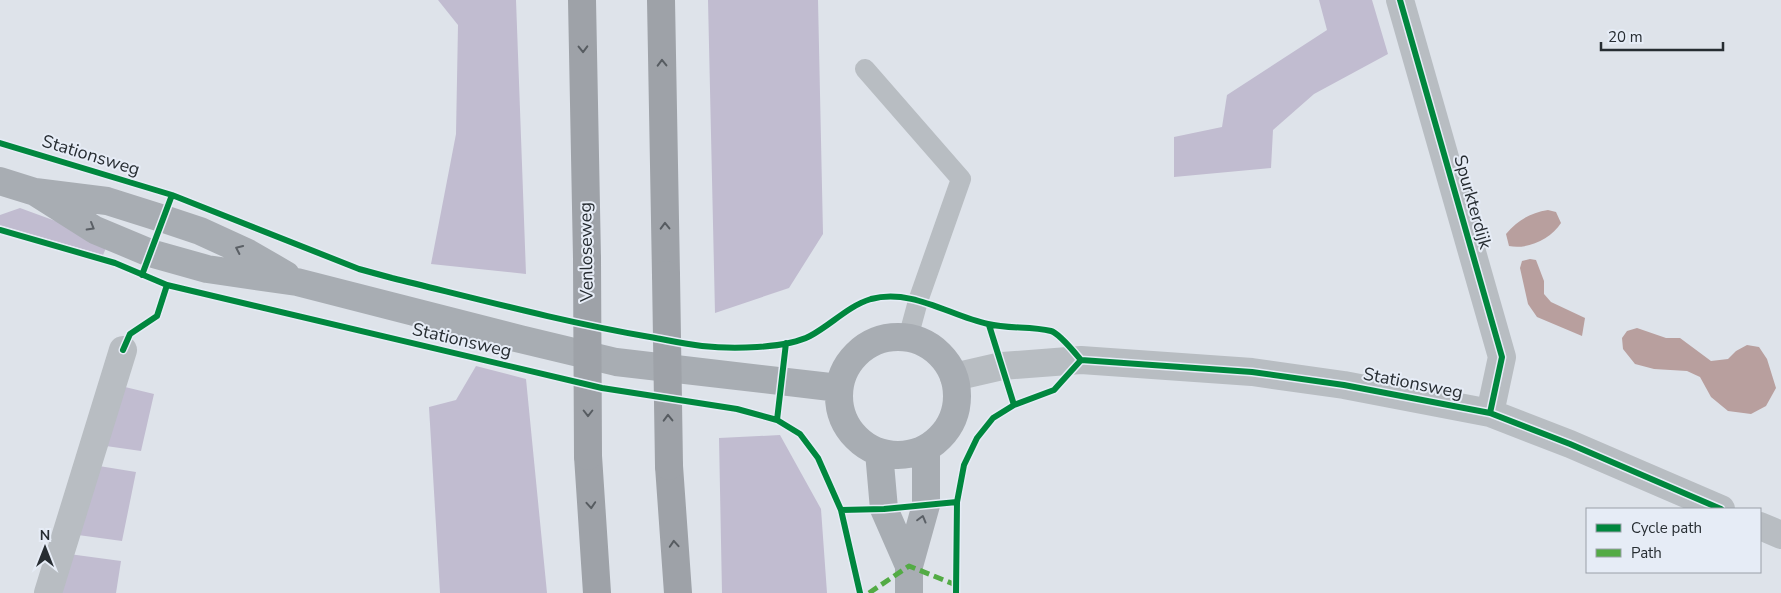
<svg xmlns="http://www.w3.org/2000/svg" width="1781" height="593" viewBox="0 0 1781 593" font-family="'Nunito Sans',sans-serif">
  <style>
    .green { fill: #c1bcd0 }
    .water { fill: #b89f9e }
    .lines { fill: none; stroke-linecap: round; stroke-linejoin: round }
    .service { stroke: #b8bdc2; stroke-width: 20 }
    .minor { stroke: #b8bdc2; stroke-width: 28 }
    .tertiary { stroke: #b8bdc2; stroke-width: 28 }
    .secondary { stroke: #a8adb3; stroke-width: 28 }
    .motorway { stroke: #9ea2a8; stroke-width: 28 }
    .motorway-bridge { stroke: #9ea2a8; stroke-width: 28 }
    .quiet { stroke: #53ab45; stroke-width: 5; stroke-dasharray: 10 5; stroke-linecap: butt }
    .cycleway-casing { stroke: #e6ecf6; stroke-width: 9 }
    .cycleway { stroke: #00873e; stroke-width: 6 }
    .oneway { stroke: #575c61 }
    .oneway2 { stroke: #5b6066 }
    .labels { text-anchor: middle; stroke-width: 4; stroke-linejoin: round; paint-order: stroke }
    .street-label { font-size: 18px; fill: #272d32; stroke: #e6ecf6 }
  </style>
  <rect width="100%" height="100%" fill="#dee3ea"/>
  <!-- green -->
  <path class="green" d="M438,0H516L526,274L431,264L456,134L458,25Z
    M708,0H818L823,234L789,288L715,313Z
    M1319,0H1372L1388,54L1314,94L1273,130L1271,168L1174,177V137L1222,127L1227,95L1327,30Z
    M20,208L61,223L106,248L103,255L0,225V215Z
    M476,366L526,379L547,593H440L429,407L456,400Z
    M125,387L154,394L141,451L106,446Z
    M780,435L821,509L827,593H722L719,438Z
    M99,466L136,472L122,541L78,535Z
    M69,554L121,561L116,593H61Z"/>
  <!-- water -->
  <path class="water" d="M1548,210L1556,212L1561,223C1551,239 1527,250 1509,246L1506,234C1518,220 1530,213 1548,210Z
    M1530,259L1536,260L1544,281V294L1551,302L1585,318L1582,336L1537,317L1528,304L1520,268L1522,261Z
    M1637,328L1666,338H1680L1711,361L1728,359L1736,351L1747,345L1759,347L1767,359L1776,388L1766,406L1751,414L1728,411L1711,397L1700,377L1687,371L1654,369L1635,364L1623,349L1622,338L1627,331Z"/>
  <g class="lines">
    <!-- service -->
    <path class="service" d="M865,69L961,179L918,301L908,338"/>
    <!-- minor -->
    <path class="minor" d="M48,593L123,350"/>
    <!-- tertiary -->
    <path class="tertiary" d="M1400,0L1502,357L1490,413
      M954,377L1002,366L1081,360L1252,372L1344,385L1490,413L1570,444L1721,509
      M1760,526L1781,535"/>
    <!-- secondary -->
    <path class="secondary" d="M0,181L35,192L107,201L164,219L200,231L248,253L286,275
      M35,192L95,230L150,253L207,269L297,282L520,339L616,362L839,388
      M839 396a59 59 0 1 1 118 0a59 59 0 1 1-118 0Z
      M879,452L884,509L909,566
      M909,593V566L926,505V448"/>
    <!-- motorway -->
    <path class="motorway" d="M582,0L587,259
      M661,0L666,275
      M588,456L597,593
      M669,466L678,593"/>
    <!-- motorway-bridge -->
    <path class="motorway-bridge" d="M587,259L588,456
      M666,275L669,466"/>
    <!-- quiet -->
    <path class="quiet" d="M869,593L909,566L956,585"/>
    <defs>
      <path id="cycleway" d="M1400,0L1502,357L1490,413
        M0,143L172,195L359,269L392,278C478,299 563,322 650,337C667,340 684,344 702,346C730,349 785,349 810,336C831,325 848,306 871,299C912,288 950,316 988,324C1008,329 1031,326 1051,331C1059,333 1075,353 1081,360L1252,372L1344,385L1490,413L1570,444L1721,509
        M0,230L115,263L167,285L602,388L737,409L777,420L800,434L818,458L841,510L860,593
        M142,275L172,195
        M989,325L1014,405
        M123,350L130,334L157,316L167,285
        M777,420L786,343
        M841,510L884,509L957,502
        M956,593L957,502L964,465L977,438L993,418L1014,405L1054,390L1081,360"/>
    </defs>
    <!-- cycleway casing -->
    <use href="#cycleway" class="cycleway-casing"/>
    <!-- cycleway -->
    <use href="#cycleway" class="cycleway"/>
  </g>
  <!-- one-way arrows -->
  <defs><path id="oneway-chevron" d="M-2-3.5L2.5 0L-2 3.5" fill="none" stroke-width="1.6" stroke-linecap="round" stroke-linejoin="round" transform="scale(1.25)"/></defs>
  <g class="oneway">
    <use href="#oneway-chevron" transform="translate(583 49) rotate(89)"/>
    <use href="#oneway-chevron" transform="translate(662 63) rotate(-91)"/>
    <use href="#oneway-chevron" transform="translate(665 226) rotate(-91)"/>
    <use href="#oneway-chevron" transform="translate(588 413) rotate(90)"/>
    <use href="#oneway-chevron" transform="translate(668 418) rotate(-91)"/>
    <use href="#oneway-chevron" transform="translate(591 505) rotate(86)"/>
    <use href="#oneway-chevron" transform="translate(674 544) rotate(-94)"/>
  </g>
  <g class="oneway2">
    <use href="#oneway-chevron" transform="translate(91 227) rotate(30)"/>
    <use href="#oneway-chevron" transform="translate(239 249) rotate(-155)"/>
    <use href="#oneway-chevron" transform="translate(922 519) rotate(-75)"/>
  </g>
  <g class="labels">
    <!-- street labels -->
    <g class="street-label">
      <text transform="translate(91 155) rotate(17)" y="6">Stationsweg</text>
      <text transform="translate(1473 202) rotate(74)" y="6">Spurkterdijk</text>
      <text transform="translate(586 252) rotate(-91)" y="6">Venloseweg</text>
      <text transform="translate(462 340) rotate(13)" y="6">Stationsweg</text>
      <text transform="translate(1413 383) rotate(11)" y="6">Stationsweg</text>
    </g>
  </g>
  <!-- legend -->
  <rect x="1586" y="508" width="175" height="65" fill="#e6ecf6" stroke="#9aa0a8"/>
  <rect x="1596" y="524" width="25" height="8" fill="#00873e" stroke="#9aa0a8"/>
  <text x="1631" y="533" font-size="15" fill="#272d32">Cycle path</text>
  <rect x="1596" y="549" width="25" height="8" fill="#53ab45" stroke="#9aa0a8"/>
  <text x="1631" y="558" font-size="15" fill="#272d32">Path</text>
  <!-- north arrow -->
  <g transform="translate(45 548)" stroke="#e6ecf6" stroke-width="4" paint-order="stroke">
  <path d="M0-4L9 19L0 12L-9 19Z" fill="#272d32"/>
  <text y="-8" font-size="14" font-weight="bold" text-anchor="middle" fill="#272d32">N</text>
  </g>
  <!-- scale -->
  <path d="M1601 42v8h122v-8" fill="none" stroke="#272d32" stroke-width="2.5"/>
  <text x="1608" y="42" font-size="15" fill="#272d32" stroke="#e6ecf6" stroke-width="4" paint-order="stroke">20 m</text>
</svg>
